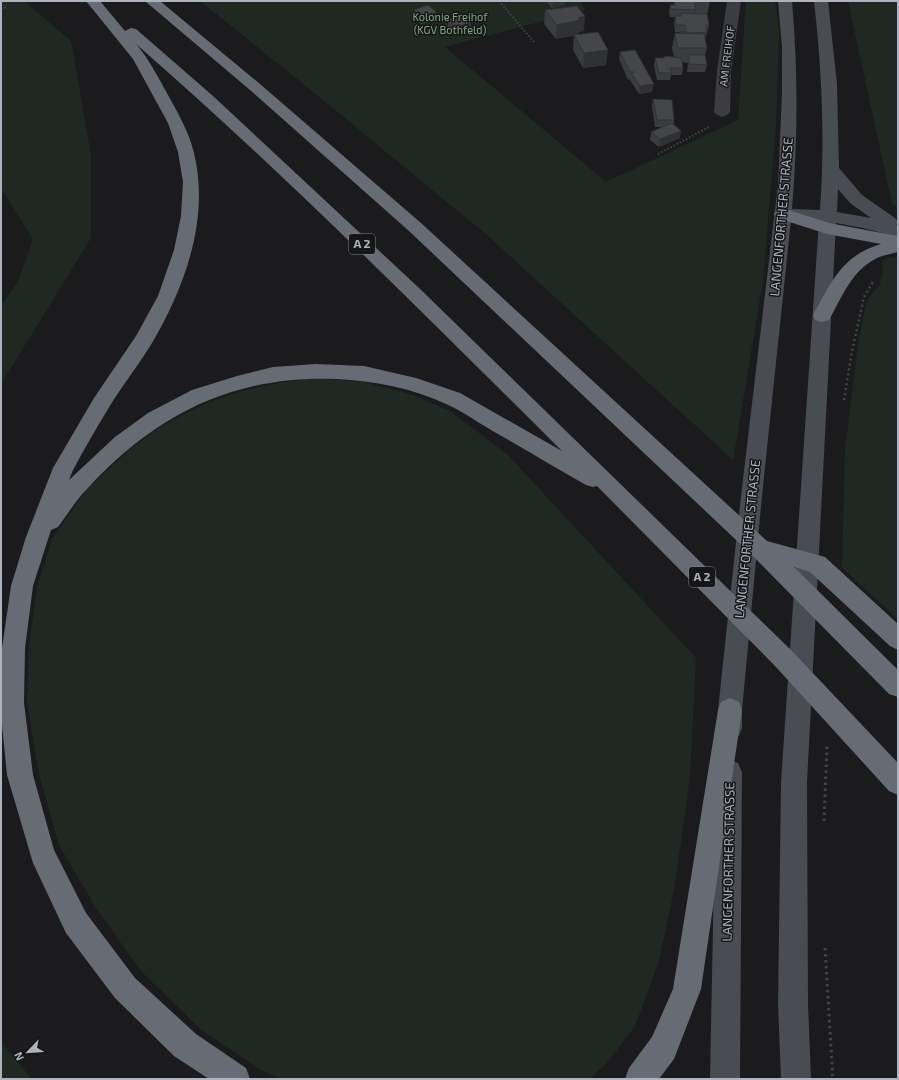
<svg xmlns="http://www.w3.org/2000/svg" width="899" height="1080" viewBox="0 0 899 1080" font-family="'Exo 2',sans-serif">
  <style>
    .green { fill: #202921 }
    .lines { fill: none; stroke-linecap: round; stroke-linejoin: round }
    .path-far2 { stroke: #41444a; stroke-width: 2; stroke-dasharray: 1.5 2; stroke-linecap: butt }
    .path-far1 { stroke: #41444a; stroke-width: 2.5; stroke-dasharray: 2 3; stroke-linecap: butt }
    .path { stroke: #41444a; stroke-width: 3; stroke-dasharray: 2.5 3.5; stroke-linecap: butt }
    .minor { fill: #3b3d43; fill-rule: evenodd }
    .secondary { fill: #494c53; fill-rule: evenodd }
    .motorway { fill: #676b74; fill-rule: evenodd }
    .wall { fill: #3b3c40 }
    .shaded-wall { fill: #303134 }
    .building { fill: #45464a; stroke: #303134 }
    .labels { text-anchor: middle; stroke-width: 3; stroke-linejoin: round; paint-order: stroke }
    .far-park-label { font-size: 11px; fill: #83a983; stroke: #161618 }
    .far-street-label { font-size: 11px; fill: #adb3bd; stroke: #161618 }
    .shield { fill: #161618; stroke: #80848c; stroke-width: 1 }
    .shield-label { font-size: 12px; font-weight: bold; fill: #adb3bd }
    .street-label { font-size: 13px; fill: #adb3bd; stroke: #161618 }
  </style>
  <rect width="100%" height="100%" fill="#1b1b1d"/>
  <!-- green -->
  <path class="green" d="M1,1H24L71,41L91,154V238L1,384V306L18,282L33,239L1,188Z
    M200,1H580L585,10L445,47L606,182L738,120L746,1H775L779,32L776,125L763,281L733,460L487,235L295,77Z
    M848,1H898V206L892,204Z
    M898,257V619L842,568L845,450L858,344L867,300L880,284L883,272L882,261L887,258Z
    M318,378L364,382L413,395L450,411L508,455L696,658L690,777L675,884L659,961L635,1026L606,1064L589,1079H282L263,1071L200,1029L141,971L96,908L59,845L38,771L27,700L29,646L37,587L52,539L87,489L129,450L160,427L204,404L242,391L278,383Z
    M1,1042L32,1079H1Z"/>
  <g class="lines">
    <!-- path-far2 -->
    <path class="path-far2" d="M499,1L534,42
      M1,9L7,7
      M658,154L709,127"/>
    <!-- path-far1 -->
    <path class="path-far1" d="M844,400L852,351L864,297L874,280"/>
    <!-- path -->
    <path class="path" d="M824,821L827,746
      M825,948L833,1079"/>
    <!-- minor -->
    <path class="minor" d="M727,1H741L731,71L730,112L727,115L722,117L717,115L714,112L717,71Z"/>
    <!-- secondary -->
    <path class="secondary" d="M778,1H792C798,71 798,139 792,209L820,210C825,140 822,71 814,1H828L837,84L839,168L862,195L895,218L898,222L896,225H898V237L863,228L836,223L807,782L808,1004L811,1079H781L778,1004L781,782L819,221L791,220L762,496L742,710V728L739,736L730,740L721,736L718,728V710L741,496L778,185L782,93V47ZM838,189L850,203L871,218L837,212Z
      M729,760L738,763L742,772L740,1079H710L716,772L720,763Z"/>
    <!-- motorway -->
    <path class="motorway" d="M86,1H100L125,31L131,28L136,29L213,96L418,287L792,651L898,763V795L889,791L776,667L597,486L593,487L586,485C554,467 523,448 491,430C476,421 462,411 446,404C413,388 373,381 337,379C234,375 156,414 87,489C76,500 67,515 58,527L51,530L33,586L25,648L24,703L33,775L54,850L86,913L135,978L196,1034L246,1068L250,1079H209L174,1056L115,998L66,933L33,863L7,775L1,715V655L11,586L26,537L53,468L94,398L136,336L158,296L174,250L181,216L183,182L178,152L168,123L133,59ZM136,44C284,173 423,313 562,451L460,393L416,378L364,366L316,364L273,367L237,376L192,390L148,413L115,437L69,480L73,470C84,449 96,429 108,409C121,387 138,366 152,343C185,287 210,218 194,153C189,132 178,113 168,95C158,77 149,59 136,44Z
      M145,1H160L260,84L421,223L767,541L825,557L898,624V650L890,646L810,572L794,567L898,670V697L889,694L753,556L409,231L250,90Z
      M783,208L829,223L898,236V252C891,254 883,255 877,258C852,270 842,297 829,320L822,322L815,320L813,315C831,283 842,255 881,244L827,234L777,218L774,214L777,210Z
      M730,698L739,702L742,710L701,989L674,1059L659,1079H625L629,1068L652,1037L673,989L718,710L721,702Z"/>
  </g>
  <!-- wall -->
  <path class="wall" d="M546,1H565V5L552,8Z
    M674,1H710L707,15L709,25L705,40L707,48L705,55L707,65L705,72H687L688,63L682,62L683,68L682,75H671L670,80H657L654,66L655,58H664V56L674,57L672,48L675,33H680V32H675L674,23L675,17H670L669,13L670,5H673Z
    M414,10L436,19L422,24L414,17Z
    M545,10L584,31L579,32L578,34L606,65L583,68L573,50L574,35L556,39L544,24Z
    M448,19L471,30L455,34L448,27Z
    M620,52L652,92L639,94L630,80V79L628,80L619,59Z
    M653,99L674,120V124L680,138L659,147L650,140L651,132L663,127H655L652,106Z"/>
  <!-- shaded-wall -->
  <path class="shaded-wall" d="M553,1H565V5L552,8Z
    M436,12V19L422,24L421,17Z
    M585,16L584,31L579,32L578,35L556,39L557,25L578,18Z
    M471,23V30L455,34V27Z
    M608,50L606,65L583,68L584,53Z
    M654,84L652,92L639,94L640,86Z
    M681,131L680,138L659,147L660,139Z"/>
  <!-- building -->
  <path class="building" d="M674,1H694L696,10L671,9L670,5H675Z
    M428,5L436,12L421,17L414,10Z
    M577,6L585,16L578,18L580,20L557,25L545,10Z
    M681,13L707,14L709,25H706L707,33L695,32V33H680V32H686L685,25H676L675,16H682Z
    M464,15L471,23L455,27L448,19Z
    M598,32L608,50L584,53L574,35Z
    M675,33L704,34L707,48H678Z
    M635,50L654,84L640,86L631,73L634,72H630L620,52Z
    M689,55H705L707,65L689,64Z
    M664,56L681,58L683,68H670L672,73H659L655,58H665Z
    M653,99L672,100L674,120H657Z
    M672,123L681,131L660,139L651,132Z"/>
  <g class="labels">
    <!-- far-park labels -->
    <g class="far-park-label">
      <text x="450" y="21">Kolonie Freihof<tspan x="450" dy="13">(KGV Bothfeld)</tspan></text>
    </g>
    <!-- far-street labels -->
    <g class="far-street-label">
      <text transform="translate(727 56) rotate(-83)" y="4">AM FREIHOF</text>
    </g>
    <!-- shield labels -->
    <g class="shield">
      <rect x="349" y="234" width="26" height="20" rx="3"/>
      <rect x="689" y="567" width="26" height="20" rx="3"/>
    </g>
    <g class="shield-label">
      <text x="362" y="248">A 2</text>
      <text x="702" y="581">A 2</text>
    </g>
    <!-- street labels -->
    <g class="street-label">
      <text transform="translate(781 217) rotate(-85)" y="5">LANGENFORTHER STRASSE</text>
      <text transform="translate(747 539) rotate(-84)" y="5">LANGENFORTHER STRASSE</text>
      <text transform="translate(728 862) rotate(-89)" y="5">LANGENFORTHER STRASSE</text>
    </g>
  </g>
  <!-- border -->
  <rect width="899" height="1080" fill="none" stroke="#adb3bd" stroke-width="4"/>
  <!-- north arrow -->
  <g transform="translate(28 1052) rotate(245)" stroke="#161618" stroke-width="3" paint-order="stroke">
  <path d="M0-3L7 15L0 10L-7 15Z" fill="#adb3bd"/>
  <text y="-6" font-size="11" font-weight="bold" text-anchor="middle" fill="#adb3bd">N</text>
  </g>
</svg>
